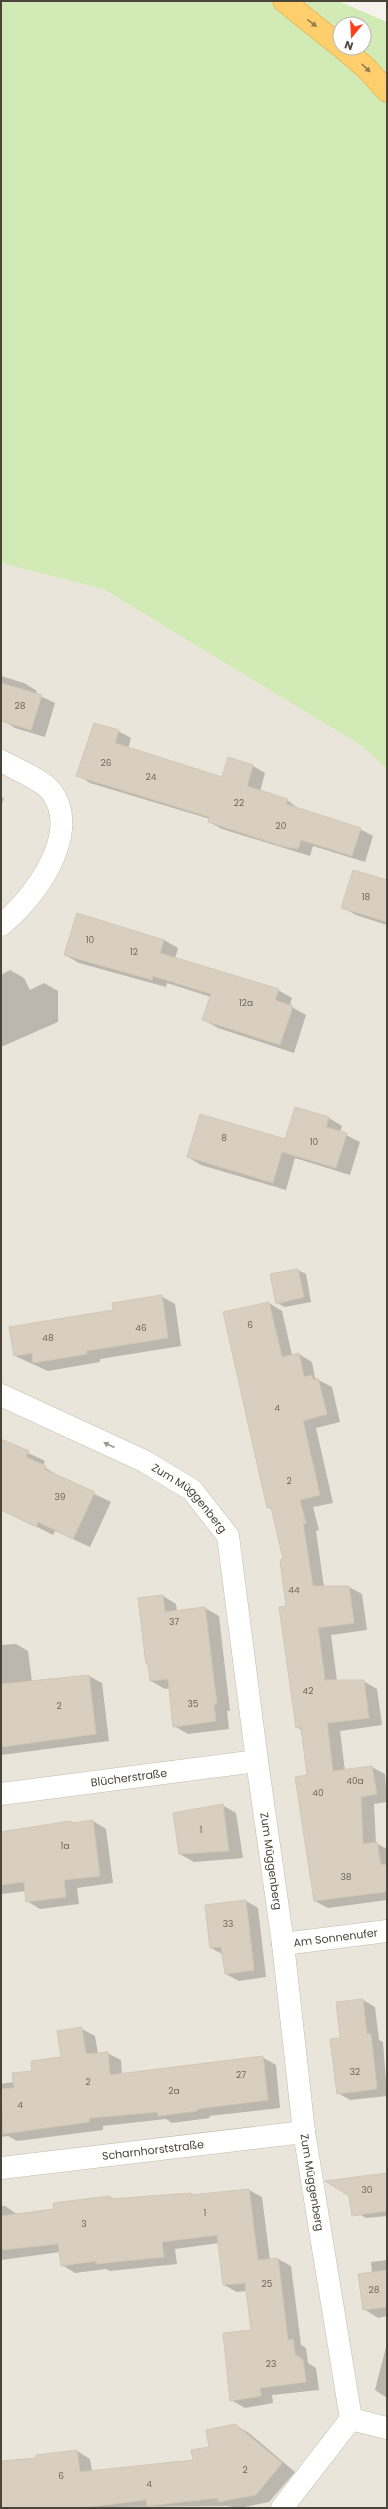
<svg xmlns="http://www.w3.org/2000/svg" width="388" height="2509" viewBox="0 0 388 2509" font-family="Poppins,sans-serif">
  <style>
    .residential { fill: #eae5da }
    .green { fill: #d2eab5; fill-rule: evenodd }
    .shadow { fill: #0003 }
    .building { fill: #d8cfc1; stroke: #d3c7b4 }
    .lines { fill: none; stroke-linecap: round; stroke-linejoin: round }
    .minor-casing { stroke: #c2bbae; stroke-width: 23 }
    .highway-casing { stroke: #e0a43c; stroke-width: 23 }
    .minor { stroke: #fff; stroke-width: 22 }
    .highway { stroke: #ffcf6e; stroke-width: 22 }
    .oneway { fill: #937c4e }
    .oneway2 { fill: #9c9892 }
    .labels { text-anchor: middle; stroke-width: 3.5; stroke-linejoin: round; paint-order: stroke }
    .number-label { font-size: 9px; fill: #6e675b }
    .street-label { font-size: 11px; fill: #4b4439; stroke: #fff }
  </style>
  <rect width="100%" height="100%" fill="#f6f3ec"/>
  <!-- residential -->
  <path class="residential" d="M1,563L103,589L362,746L387,769V2508H1Z"/>
  <!-- green -->
  <path class="green" d="M1,1H338L387,22V769L362,746L103,589L1,563ZM340,24H364V48H340Z"/>
  <!-- shadow -->
  <path class="shadow" d="M1,676L24,683L37,691L36,694L55,703L45,737L15,728L1,719Z
    M118,731L131,738L128,749L223,778L229,759L253,766L265,773L260,792L287,800L299,809L360,829L373,836L365,862L313,846L310,856L222,829L209,822L210,819L90,783L78,775Z
    M1,797L4,798L1,807Z
    M387,881V925L356,915L342,907Z
    M164,940L178,948L175,959L278,990L292,998L290,1006L306,1015L294,1053L218,1028L204,1020L211,997L167,983L166,987L79,963L65,955Z
    M10,970L24,978L30,990L44,983L58,991V1022L1,1047V975Z
    M329,1118L342,1126L340,1132L360,1142L350,1175L295,1158L286,1190L201,1165L188,1157L286,1140Z
    M298,1270L306,1274L311,1302L285,1307L277,1303L272,1275Z
    M161,1296L175,1304L181,1346L100,1359V1362L48,1371L15,1356L114,1311Z
    M269,1303L282,1311L292,1355L299,1354L312,1362L315,1378L332,1387L340,1422L316,1428L333,1503L313,1507L319,1530L316,1531L324,1587H349L362,1594L367,1630L331,1635L337,1681H363L377,1689L382,1725L340,1731L345,1771L372,1767L385,1774L387,1802L374,1804L376,1843L387,1849V1900L328,1908L315,1901L308,1776L301,1730L297,1727L285,1560L273,1510L267,1507Z
    M1,1440L45,1461L43,1466L61,1478L111,1502L90,1547L55,1531L53,1535L2,1509Z
    M163,1596L176,1604L177,1611L205,1608L219,1616L230,1711H227L229,1729L188,1734L174,1726L170,1688L165,1689L151,1681L149,1665L147,1664Z
    M16,1644L28,1651L32,1682L89,1676L102,1683L109,1741L1,1755V1645Z
    M222,1805L236,1813L243,1858L194,1862L180,1854Z
    M93,1821L106,1829L113,1883L77,1888L79,1904L40,1909L27,1901L26,1891L1,1894V1833L33,1829L32,1827Z
    M246,1901L258,1908L266,1977L239,1981L226,1974L224,1955L211,1948Z
    M363,2000L375,2007L379,2040L383,2042L387,2096L350,2100L338,2093L342,2038Z
    M82,2029L95,2036L98,2054L107,2053L121,2060L122,2075L262,2057L276,2065L280,2108L209,2116L210,2118L172,2123L166,2119L103,2126V2130L17,2141L8,2136L1,2137V2084L14,2082L62,2058Z
    M387,2173V2216L366,2218L352,2210Z
    M249,2190L262,2197L270,2260L278,2259L291,2266L301,2345L306,2348L308,2363L316,2368L319,2390L272,2395L273,2403L245,2408L231,2400L252,2331L247,2291L237,2292L224,2285L219,2243L175,2249L177,2264L110,2271L106,2269L75,2273L62,2265L60,2252L1,2260V2206H5L18,2215L55,2210L110,2197L115,2200L191,2194L195,2196Z
    M387,2260V2316L378,2318L364,2309L372,2273L371,2262Z
    M386,2347H387V2398L375,2390Z
    M235,2425L249,2433L295,2472L269,2502L240,2508L227,2506L1,2508V2462L37,2459L77,2451L90,2459L92,2472L194,2461Z"/>
  <!-- building -->
  <path class="building" d="M1,683L42,695L31,730L1,721Z
    M94,723L119,730L115,743L222,777L228,757L253,765L247,786L288,799L286,804L361,828L352,856L301,840L298,849L282,846L208,822L209,817L76,776Z
    M353,870L387,880V922L341,908Z
    M77,913L164,940L160,953L279,989L275,1000L293,1006L280,1045L202,1020L211,994L153,976L152,980L64,955Z
    M295,1107L329,1117L326,1127L347,1133L336,1168L282,1152L273,1183L187,1157L200,1114L285,1139Z
    M298,1269L304,1297L276,1304L270,1274Z
    M162,1295L168,1338L86,1351L87,1354L33,1363L32,1353L14,1356L9,1327L113,1310L112,1303Z
    M269,1302L282,1357L299,1353L304,1377L312,1375L313,1380L318,1378L327,1414L303,1421L320,1495L300,1500L306,1523L303,1524L313,1586H349L354,1623L318,1628L325,1680H364L369,1718L327,1723L333,1771L372,1766L377,1794L361,1797L363,1844L377,1842L381,1865L387,1864V1889L384,1892L314,1901L295,1777L307,1775L301,1727L296,1728L279,1607L286,1606L280,1560L283,1559L271,1507L267,1508L223,1312Z
    M1,1439L29,1451L26,1457L46,1466L44,1469L95,1492L73,1539L38,1522L36,1527L1,1510Z
    M163,1595L165,1612L205,1607L217,1704H214L216,1721L173,1727L168,1679L150,1681L148,1664H146L138,1598Z
    M89,1675L96,1734L1,1747V1684Z
    M223,1804L229,1851L179,1854L173,1813Z
    M93,1820L100,1876L64,1880L66,1897L26,1902L24,1882L1,1885V1832L70,1821L73,1823Z
    M246,1900L254,1970L225,1974L221,1947L210,1948L205,1905Z
    M363,1999L367,2034H371L377,2089L337,2094L330,2039L340,2038L336,2002Z
    M82,2027L86,2054L108,2052L110,2075L263,2056L268,2100L197,2109V2111L158,2116L157,2112L90,2118L89,2122L3,2134L1,2089L14,2088L12,2073L32,2071L31,2061L61,2057L57,2031Z
    M387,2173V2211L352,2216L349,2196L325,2181Z
    M249,2189L258,2260L278,2258L288,2340L293,2339L295,2354L303,2360L306,2382L260,2388L261,2396L230,2401L223,2333L251,2330L245,2283L223,2285L217,2235L162,2242L164,2257L96,2264V2261L61,2266L58,2244L1,2250V2216L54,2209L53,2203L110,2196V2199L191,2193V2195Z
    M387,2270V2307L363,2310L358,2274Z
    M235,2424L282,2463L256,2495L218,2502V2498L147,2506L146,2500L81,2508H1V2461L36,2458V2455L77,2450L80,2472L193,2460L191,2450L209,2447L206,2430Z"/>
  <g class="lines">
    <defs>
      <g id="minor">
        <path d="M1,761C14,768 42,780 51,791C83,833 34,899 1,925"/>
        <path id="s1" d="M1,1395L144,1461L192,1490L228,1536L257,1761L283,1944L304,2132L351,2419L387,2428"/>
        <path id="s2" d="M1,1794L257,1761"/>
        <path id="s3" d="M283,1944L387,1931"/>
        <path id="s4" d="M1,2168L304,2132"/>
        <path d="M282,2508L351,2419"/>
      </g>
      <path id="highway" d="M284,1L340,46
        M343,48L367,69L387,91"/>
    </defs>
    <!-- minor casing -->
    <use href="#minor" class="minor-casing"/>
    <!-- highway casing -->
    <use href="#highway" class="highway-casing"/>
    <!-- minor -->
    <use href="#minor" class="minor"/>
    <!-- highway -->
    <use href="#highway" class="highway"/>
  </g>
  <!-- one-way arrows -->
  <defs><path id="oneway-solid" d="M-6-.8H1V-3.2L6.5 0L1 3.2V.8H-6Z"/></defs>
  <g class="oneway">
    <use href="#oneway-solid" transform="translate(312 23) rotate(38)"/>
    <use href="#oneway-solid" transform="translate(366 68) rotate(44)"/>
  </g>
  <use class="oneway2" href="#oneway-solid" transform="translate(109 1445) rotate(-155)"/>
  <g class="labels">
    <!-- number labels -->
    <g class="number-label">
      <text x="20" y="709">28</text>
      <text x="106" y="766">26</text>
      <text x="151" y="780">24</text>
      <text x="239" y="806">22</text>
      <text x="281" y="829">20</text>
      <text x="366" y="900">18</text>
      <text x="90" y="943">10</text>
      <text x="134" y="955">12</text>
      <text x="246" y="1006">12a</text>
      <text x="224" y="1141">8</text>
      <text x="314" y="1145">10</text>
      <text x="250" y="1328">6</text>
      <text x="141" y="1331">46</text>
      <text x="48" y="1341">48</text>
      <text x="277" y="1411">4</text>
      <text x="289" y="1484">2</text>
      <text x="60" y="1500">39</text>
      <text x="294" y="1593">44</text>
      <text x="174" y="1625">37</text>
      <text x="308" y="1694">42</text>
      <text x="193" y="1707">35</text>
      <text x="59" y="1709">2</text>
      <text x="355" y="1784">40a</text>
      <text x="318" y="1796">40</text>
      <text x="201" y="1833">1</text>
      <text x="65" y="1849">1a</text>
      <text x="346" y="1880">38</text>
      <text x="228" y="1927">33</text>
      <text x="355" y="2075">32</text>
      <text x="241" y="2078">27</text>
      <text x="88" y="2085">2</text>
      <text x="174" y="2094">2a</text>
      <text x="20" y="2108">4</text>
      <text x="367" y="2193">30</text>
      <text x="205" y="2216">1</text>
      <text x="84" y="2227">3</text>
      <text x="267" y="2287">25</text>
      <text x="374" y="2293">28</text>
      <text x="271" y="2367">23</text>
      <text x="245" y="2473">2</text>
      <text x="61" y="2479">6</text>
      <text x="149" y="2487">4</text>
    </g>
    <!-- street labels -->
    <g class="street-label">
      <text dy="4" stroke="none"><textPath href="#s1" startOffset="217">Zum Müggenberg</textPath></text>
      <text dy="4" stroke="none"><textPath href="#s2" startOffset="129">Blücherstraße</textPath></text>
      <text dy="4" stroke="none"><textPath href="#s1" startOffset="600">Zum Müggenberg</textPath></text>
      <text dy="4" stroke="none"><textPath href="#s3" startOffset="53">Am Sonnenufer</textPath></text>
      <text dy="4" stroke="none"><textPath href="#s4" startOffset="153">Scharnhorststraße</textPath></text>
      <text dy="4" stroke="none"><textPath href="#s1" startOffset="924">Zum Müggenberg</textPath></text>
    </g>
  </g>
  <!-- border -->
  <rect width="388" height="2509" fill="none" stroke="#4b4439" stroke-width="4"/>
  <!-- north arrow -->
  <g transform="translate(352 36) rotate(198)"><circle r="19" fill="#ffffff" stroke="#b7b4b0"/>
  <path d="M0-3L7 15L0 10L-7 15Z" fill="#fc3f1d"/>
  <text y="-6" font-size="11" font-weight="bold" text-anchor="middle" fill="#4b4439">N</text>
  </g>
</svg>
